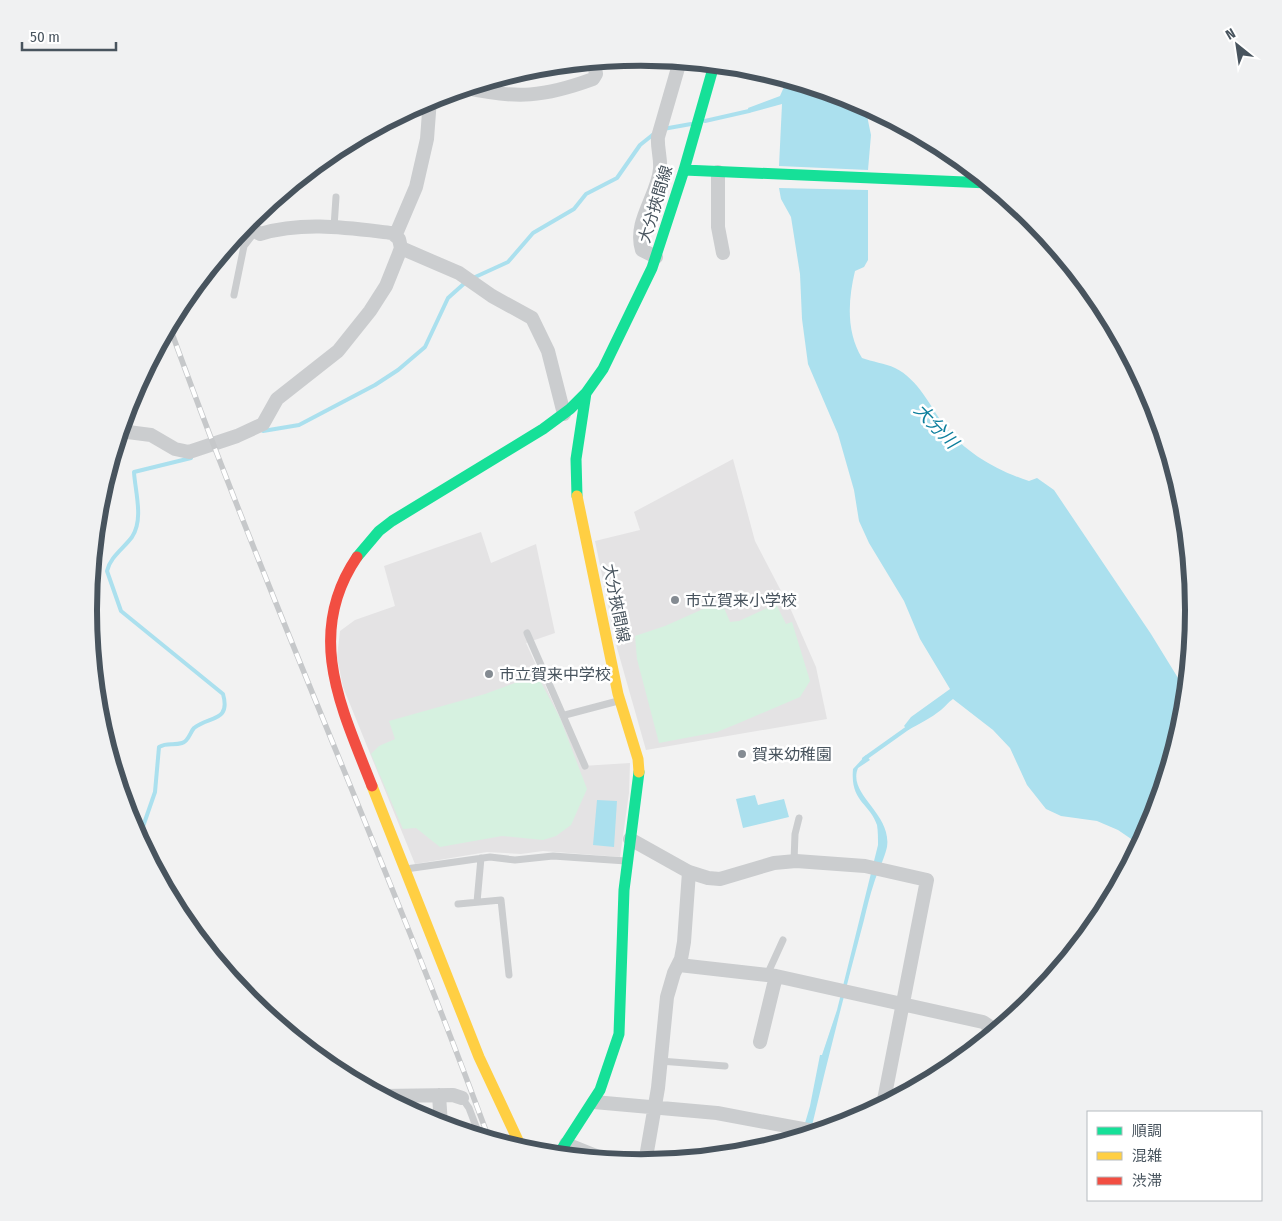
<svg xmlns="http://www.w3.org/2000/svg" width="1282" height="1221" viewBox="0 0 1282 1221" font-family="'Fira Sans Condensed','Noto Sans JP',sans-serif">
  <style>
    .education { fill: #e4e3e4 }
    .green { fill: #d6f1e0 }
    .water { fill: #abe0ee }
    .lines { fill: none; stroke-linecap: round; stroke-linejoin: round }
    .stream { stroke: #abe0ee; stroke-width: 4 }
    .lane { stroke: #cbcdcf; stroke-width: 7 }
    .street { stroke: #cbcdcf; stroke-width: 14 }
    .fast { stroke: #16e098; stroke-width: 11 }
    .slow { stroke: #ffcf43; stroke-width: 11 }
    .jam { stroke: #f24e42; stroke-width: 11 }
    .rail-casing { stroke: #c6c8ca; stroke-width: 5.5 }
    .rail { stroke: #fff; stroke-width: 4; stroke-dasharray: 11; stroke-linecap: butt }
    .poi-dot { fill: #848b92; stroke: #fff; stroke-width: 2 }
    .labels { text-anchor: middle; stroke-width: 5; stroke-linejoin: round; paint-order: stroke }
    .street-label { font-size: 16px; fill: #48545e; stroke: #fff }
    .poi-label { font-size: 16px; fill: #48545e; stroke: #fff; text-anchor: start }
    .water-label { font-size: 18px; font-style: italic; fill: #0d7f9d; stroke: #fff }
    .rim { fill: none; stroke: #48545e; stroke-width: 6 }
  </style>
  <rect width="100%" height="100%" fill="#f2f2f2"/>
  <!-- education -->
  <path class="education" d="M733,459L755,541L791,610L816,667L827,719L646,750L617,648L595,541L640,530L634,512Z
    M481,532L491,563L536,544L555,633L526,643L582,766L630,763L629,793L620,857L543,851L521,854L487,852L415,864L343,687L337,657L340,631L355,620L395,606L384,566Z"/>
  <!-- green -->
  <path class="green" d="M721,601L730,622L739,621L776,604L786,624L792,622L810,681L800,697L739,723L717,732L659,743L637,659L635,636L665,626Z
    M537,675L560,718L587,789L571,825L556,836L543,840L502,836L440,847L416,828L403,829L371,754L379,746L395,739L389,721L485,694Z"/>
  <!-- water -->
  <path class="water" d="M787,80L853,100L865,106L871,135L868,170L779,166L782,104L749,113L748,108L780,96Z
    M779,188L868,190V260L864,267L855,271C848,300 846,332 862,358C872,362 885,363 895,368C918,379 930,406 944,425C965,453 998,471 1029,481L1037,478L1054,490L1151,634L1186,691L1183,719L1152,822L1140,845L1118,830L1097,821L1061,816L1046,809L1027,785L1010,748L993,730L953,699C948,702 946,706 941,710C931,718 919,724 908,730L904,726L911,717L950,689L920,639L904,601L869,543L859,521L854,490L838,434L808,364L802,319L800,274L791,217L781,199Z
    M866,755L870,760L858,768C847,795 892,813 887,847C884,860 878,870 874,883C870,895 867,907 864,920C845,991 827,1062 810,1134L801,1137L810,1106L820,1055H822L837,1010L878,845C878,839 878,831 877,825C870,803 850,802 853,769Z
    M755,795L758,805L784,799L789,817L743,828L736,799Z
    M597,800L617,801L614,847L593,845Z"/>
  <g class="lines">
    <!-- stream -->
    <path class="stream" d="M705,121L749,111
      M663,129L691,124
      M473,278L508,262L533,233L574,209L586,194L617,178L640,145L655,133
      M263,431L299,425L375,385L398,370L425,347L448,298L467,281
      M864,759L909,727
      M139,838L155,792L159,747C168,742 173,746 182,743C189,741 190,732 194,728C209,716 231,722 223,694L121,611L107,571C110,557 124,548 132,537C144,519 135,491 134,472L191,458"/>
    <!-- lane -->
    <path class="lane" d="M334,227L336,197
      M234,295L244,246L254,233
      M527,633L585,766
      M565,715L618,701
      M794,861L795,834L799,818
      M406,869L490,857L515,860L553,856L626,861
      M477,902L481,858
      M458,904L501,900L509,975
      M767,975L783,940
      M660,1061L725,1066
      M462,1098L469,1108L480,1137"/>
    <!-- street -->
    <path class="street" d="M466,88C517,99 544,97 593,79L596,74L594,62
      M718,172V227L723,253
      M396,234L416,187L427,139L430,99
      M401,248L459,273L492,296L532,318L548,351L564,414
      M656,257L642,250C633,222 658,195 660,169C661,158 657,148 658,137L680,61
      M1113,326L1114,333L1118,336
      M120,431L151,435L175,449L189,452L237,436L263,424L277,399L338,351L370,311L386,286L398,256L401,248L399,239L392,233C348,228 304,221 260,234L251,229L249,220
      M630,839L689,872L708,878L720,879L774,863L796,861L865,866L927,880L883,1105
      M679,965L776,976L983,1022L989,1026L988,1037
      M760,1042L776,976
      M439,1095L441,1125
      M382,1096L453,1095L462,1098
      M594,1102L717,1113L819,1132
      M566,1144L606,1160
      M645,1163L658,1088L667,997L674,973L681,959L684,942L689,872"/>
    <!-- fast -->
    <path class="fast" d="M684,170L988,183
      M577,496L576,459L586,393L603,369L652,268L684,170L714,65
      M357,557L379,531L392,521L543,429L570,409L586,393
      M558,1155L600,1090L619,1034L624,890L639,772"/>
    <!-- slow -->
    <path class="slow" d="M577,496L618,694L638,759L639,772
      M372,786L479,1057L522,1149"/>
    <!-- jam -->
    <path class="jam" d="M357,557C304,635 342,709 372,786"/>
    <defs>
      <path id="rail" d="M169,325C268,600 389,866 489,1139"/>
    </defs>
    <!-- rail casing -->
    <use href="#rail" class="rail-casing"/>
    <!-- rail -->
    <use href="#rail" class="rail"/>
  </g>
  <!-- markers -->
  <g class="poi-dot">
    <circle cx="675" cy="600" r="5"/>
    <circle cx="489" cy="674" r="5"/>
    <circle cx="742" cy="754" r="5"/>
  </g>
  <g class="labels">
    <!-- street labels -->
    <g class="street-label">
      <text transform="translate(655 204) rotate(-73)" y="6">大分挾間線</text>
      <text transform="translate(617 603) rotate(79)" y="6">大分挾間線</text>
    </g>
    <!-- poi labels -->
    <g class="poi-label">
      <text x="685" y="606">市立賀来小学校</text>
      <text x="499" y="680">市立賀来中学校</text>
      <text x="752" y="760">賀来幼稚園</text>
    </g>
    <!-- water labels -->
    <g class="water-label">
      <text transform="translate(936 426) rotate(46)" y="6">大分川</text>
    </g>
  </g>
  <!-- crop -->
  <path d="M0 0H1282V1221H0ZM97 610a544 544 0 1 1 1088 0a544 544 0 1 1-1088 0Z" fill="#f0f1f2" fill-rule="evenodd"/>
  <path class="rim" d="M97 610a544 544 0 1 1 1088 0a544 544 0 1 1-1088 0Z"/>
  <!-- legend -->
  <rect x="1087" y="1111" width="175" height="90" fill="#ffffff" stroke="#b6bbbf"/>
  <rect x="1097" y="1127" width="25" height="8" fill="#16e098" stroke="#b6bbbf"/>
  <text x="1132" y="1136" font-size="15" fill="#48545e">順調</text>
  <rect x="1097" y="1152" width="25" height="8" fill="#ffcf43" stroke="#b6bbbf"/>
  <text x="1132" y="1161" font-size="15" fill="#48545e">混雑</text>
  <rect x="1097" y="1177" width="25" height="8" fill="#f24e42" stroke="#b6bbbf"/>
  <text x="1132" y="1186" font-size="15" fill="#48545e">渋滞</text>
  <!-- north arrow -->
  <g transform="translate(1237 45) rotate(330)" stroke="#ffffff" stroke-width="4" paint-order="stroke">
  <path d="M0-4L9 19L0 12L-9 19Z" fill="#48545e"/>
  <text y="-8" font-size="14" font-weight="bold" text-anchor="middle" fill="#48545e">N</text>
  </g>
  <!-- scale -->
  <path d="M22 42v8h94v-8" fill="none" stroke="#48545e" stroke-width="2.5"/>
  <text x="30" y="42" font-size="15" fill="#48545e" stroke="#ffffff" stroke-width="4" paint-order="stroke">50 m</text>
</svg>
